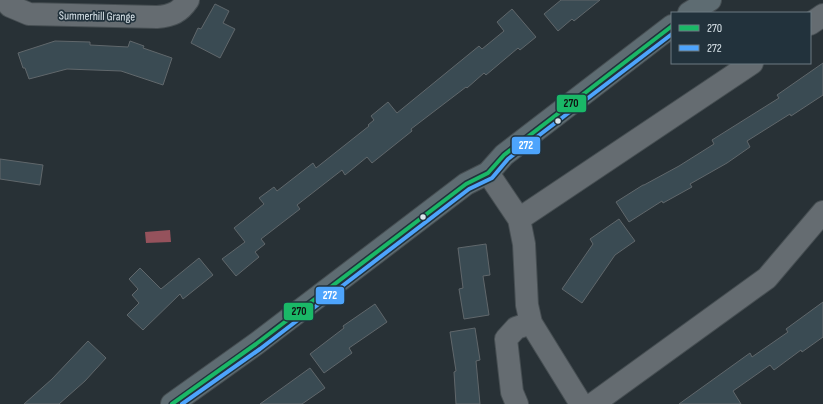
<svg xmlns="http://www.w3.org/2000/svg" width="823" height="404" viewBox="0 0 823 404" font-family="'Sofia Sans Condensed',sans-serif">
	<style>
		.water { fill: #95525c }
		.building { fill: #3a4b53; stroke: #60676b }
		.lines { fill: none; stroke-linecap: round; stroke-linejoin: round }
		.minor-casing { stroke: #464e52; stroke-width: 24 }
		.major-casing { stroke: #464e52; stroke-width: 24 }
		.minor { stroke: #656c71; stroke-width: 22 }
		.major { stroke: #5e6c72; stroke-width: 22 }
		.bus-1-casing { stroke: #22323c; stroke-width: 7 }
		.bus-2-casing { stroke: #22323c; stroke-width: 7 }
		.bus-1 { stroke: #1ab867; stroke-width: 4 }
		.bus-2 { stroke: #4da4fc; stroke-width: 4 }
		.bus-dot { fill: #dce6ec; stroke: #22323c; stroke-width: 1.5 }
		.labels { text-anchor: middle; stroke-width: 3.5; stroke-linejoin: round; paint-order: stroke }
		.street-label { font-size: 12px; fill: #dce6ec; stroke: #22323c }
		.line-badge { stroke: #22323c; stroke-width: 1.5 }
		.badge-label { font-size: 11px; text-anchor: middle; font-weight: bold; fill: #fff }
		.pale-badge-label { font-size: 11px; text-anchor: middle; font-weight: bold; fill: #111 }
	</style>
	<rect width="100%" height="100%" fill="#283136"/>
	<path class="water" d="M170 230 171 242 146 243 145 232Z"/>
	<path class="building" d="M561 0H600L574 21 572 19 558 31 544 14Z
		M215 4 229 11 223 23 235 29 220 58 191 43 198 28 201 29Z
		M512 9 536 37 520 50 518 48 486 75 484 73 467 88 466 87 411 129 412 131 372 163 367 157 345 175 342 170 297 205 300 209 261 239 265 244 255 252 259 257 236 276 222 259 245 242 234 228 264 204 259 198 274 187 277 191 313 163 316 168 369 126 368 125 374 120 371 116 388 102 397 113 479 46 482 49 504 31 497 22Z
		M55 41 90 42V45L128 47 130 41 144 46 143 48 172 58 163 85 121 71 67 69 29 79 25 68H23L18 53Z
		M823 63V95L791 116 790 114 747 141 750 147 727 163 690 184 692 187 663 203 662 201 629 222 616 202 643 185H644L679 166 714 144 712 140 779 98 777 95Z
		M0 159 43 165 40 185 0 179Z
		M619 219 635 241 615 255 582 303 562 289 593 244 590 239Z
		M486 244 490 275 483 276 489 315 464 319 459 289 463 288 458 248Z
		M199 258 213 275 183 299 180 294 143 330 127 315 139 303 132 295 138 289 129 279 140 268 161 289Z
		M823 302V337L802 352 801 350 774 370 770 365 733 391 741 404H679L750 353 752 357 788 332 786 329Z
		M375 304 387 322 349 348 352 353 324 373 310 354 344 328 343 326Z
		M475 328 480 360 476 361 480 404H456L454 372 456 371 450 332Z
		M88 341 106 358 85 381 59 404H24L52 379Z
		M310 368 325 388 302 404H260Z"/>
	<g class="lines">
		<defs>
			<path id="minor" d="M5 0 10 6 29 14 157 17C172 16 180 12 188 0
				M810 24 823 15
				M488 173 519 219 524 244 527 305 531 323 581 404
				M519 219 752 63
				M517 404 512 392 506 339 516 328 531 323
				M593 404 767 278 823 212"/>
			<path id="major" d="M689 13 710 0
				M172 404 256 344 466 184 488 173 504 155 672 26"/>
		</defs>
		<use href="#minor" class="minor-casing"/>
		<use href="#major" class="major-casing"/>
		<use href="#minor" class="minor"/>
		<use href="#major" class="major"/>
		<defs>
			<path id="bus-1" d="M172 404 256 344 466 184 488 173 504 155 672 26"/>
			<path id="bus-2" d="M182 404 260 349 469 189 492 178 508 159 672 34"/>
		</defs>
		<use href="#bus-1" class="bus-1-casing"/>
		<use href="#bus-2" class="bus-2-casing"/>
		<use href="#bus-1" class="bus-1"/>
		<use href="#bus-2" class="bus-2"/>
	</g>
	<g class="bus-dot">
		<circle cx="558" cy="121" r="3.5"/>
		<circle cx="423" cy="217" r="3.5"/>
	</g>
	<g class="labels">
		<g class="street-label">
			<text transform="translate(97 16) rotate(1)" y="4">Summerhill Grange</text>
		</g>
	</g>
	<g class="line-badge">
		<rect x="556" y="94" width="31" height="19" rx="4" fill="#1ab867"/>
		<rect x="511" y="136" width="30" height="19" rx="4" fill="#4da4fc"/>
		<rect x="315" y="286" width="30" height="19" rx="4" fill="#4da4fc"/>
		<rect x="283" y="302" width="31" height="19" rx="4" fill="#1ab867"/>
	</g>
	<g class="badge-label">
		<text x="526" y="149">272</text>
		<text x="330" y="299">272</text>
	</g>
	<g class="pale-badge-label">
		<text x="571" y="107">270</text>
		<text x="299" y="315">270</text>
	</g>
	<rect x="671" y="12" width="140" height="52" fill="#22323c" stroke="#6c7a82"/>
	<rect x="679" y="25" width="20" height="6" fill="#1ab867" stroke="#6c7a82"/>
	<text x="707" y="32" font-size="12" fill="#dce6ec">270</text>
	<rect x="679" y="45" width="20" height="6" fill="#4da4fc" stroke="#6c7a82"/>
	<text x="707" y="52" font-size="12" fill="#dce6ec">272</text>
</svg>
